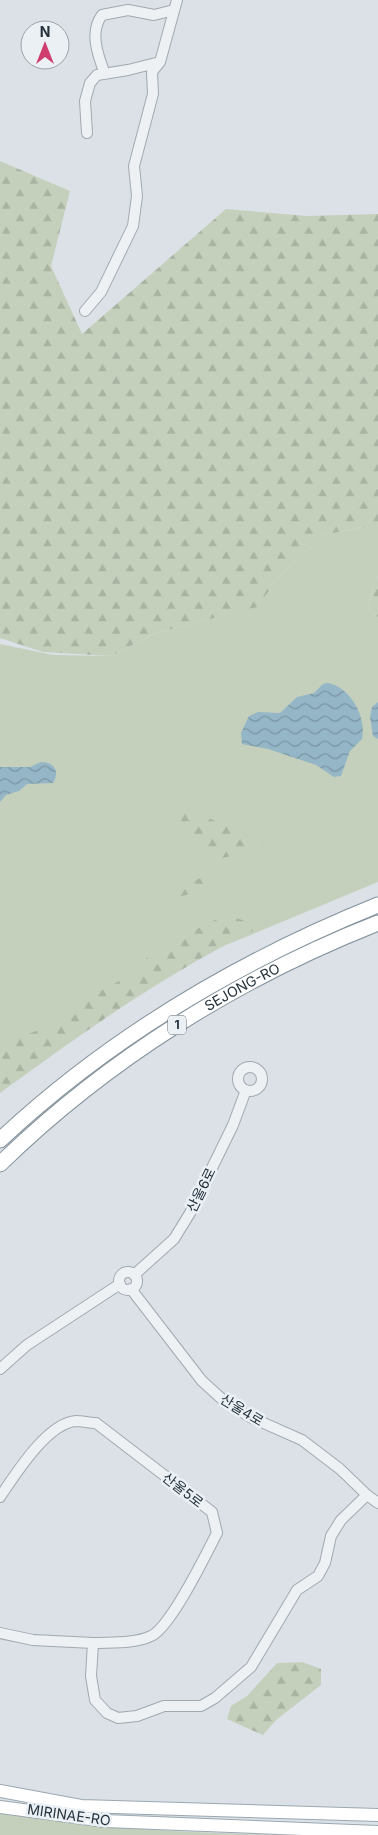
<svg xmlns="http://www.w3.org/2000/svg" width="378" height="1835" viewBox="0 0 378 1835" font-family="Inter,'Noto Sans KR',sans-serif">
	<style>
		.green { fill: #c5d0bc }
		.forest { fill: url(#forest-firs) }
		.water { fill: url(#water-waves) }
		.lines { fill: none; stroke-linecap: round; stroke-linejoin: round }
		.minor-casing { stroke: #a1a9b0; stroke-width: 12 }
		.major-casing { stroke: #9ba8b1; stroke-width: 14 }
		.highway-casing { stroke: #83929c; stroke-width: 17 }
		.minor { stroke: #eef1f4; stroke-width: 10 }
		.major { stroke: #fff; stroke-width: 12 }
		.highway { stroke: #fff; stroke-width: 15 }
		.labels { text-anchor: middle; stroke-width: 5; stroke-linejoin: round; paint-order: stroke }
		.shield { fill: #eaf0f4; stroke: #606b73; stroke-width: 1 }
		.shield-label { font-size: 12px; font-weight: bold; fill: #25323c }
		.street-label { font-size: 14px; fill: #25323c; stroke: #eaf0f4 }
	</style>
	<defs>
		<pattern id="forest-firs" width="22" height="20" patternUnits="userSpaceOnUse" patternTransform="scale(1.25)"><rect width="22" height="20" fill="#c5d0bc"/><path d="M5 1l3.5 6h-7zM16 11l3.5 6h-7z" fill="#a9b3a2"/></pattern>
		<pattern id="water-waves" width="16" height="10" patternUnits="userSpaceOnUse" patternTransform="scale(1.25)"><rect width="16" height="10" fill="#95b6c7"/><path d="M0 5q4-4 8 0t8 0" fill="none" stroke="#7995a3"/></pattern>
	</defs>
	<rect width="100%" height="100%" fill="#dbe1e6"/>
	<path class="green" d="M362 527 378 529V576L367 606 378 617V882L231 943 168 964 0 1070V644L53 655 111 656 156 633 256 607 279 577 324 535Z
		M0 1812C90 1829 182 1832 274 1835H0Z"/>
	<path class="forest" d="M0 161 70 191 51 266 82 334 226 209 307 216 378 214V532L362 527 324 535 279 577 257 607 156 633 111 656 43 652 0 638Z
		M378 576V617L367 606Z
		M187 808 263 843 264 847 260 850C246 851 235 856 222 858L175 821 173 817 179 811Z
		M215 874 222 878V886C204 888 190 895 172 898L168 896C179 887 201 876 215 874Z
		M236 918 248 922 253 931C163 975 81 1034 0 1093V1050L14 1036 28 1034 49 1026 70 1008 128 976 155 950 215 920Z
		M302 1662 321 1669V1685L276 1720 263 1735 227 1719 231 1706 247 1696 277 1663Z"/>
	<path class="water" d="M328 683C350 687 367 717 362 739L350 751 341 776 334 777 316 765 268 749 242 744 241 733 249 716 258 712 280 713 297 697 314 693 323 684Z
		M378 702V739L373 736 370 717 372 707Z
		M41 762C55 762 60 772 53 783L27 784 19 791 6 795 0 802V767H30Z"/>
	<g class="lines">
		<defs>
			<path id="minor" d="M105 74C98 56 89 32 102 15L128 10 154 15 174 10
				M87 133 85 101 90 83 97 75 128 70 160 62 177 0
				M85 311 101 292 133 226 137 196 134 166 153 94 152 72 160 62
				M238 1079a12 12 0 1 1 24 0a12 12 0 1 1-24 0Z
				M119 1281a9 9 0 1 1 18 0a9 9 0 1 1-18 0Z
				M134 1275 174 1239 190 1213 233 1125 246 1090
				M131 1289 202 1381 223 1400 250 1417 302 1440 340 1469 367 1495 378 1503
				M0 1369 27 1345 120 1284
				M0 1497C15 1475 47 1423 76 1421 82 1421 90 1423 96 1423L212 1512 217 1533C206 1554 171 1627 151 1636 134 1644 112 1642 93 1643L91 1676 95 1700 107 1713 118 1718 137 1716 164 1706H201L215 1698 251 1667 297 1590 318 1576 325 1563 331 1536 341 1520 367 1495
				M0 1633 33 1640 93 1643"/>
			<path id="major" d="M0 1791 81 1806 378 1815
				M0 1807 105 1821 378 1832"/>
			<g id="highway">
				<path d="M0 1140C110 1037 239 961 378 905"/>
				<path id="s1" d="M0 1164C108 1059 238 978 378 923"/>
			</g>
		</defs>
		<use href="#minor" class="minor-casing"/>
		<use href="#major" class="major-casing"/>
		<use href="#highway" class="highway-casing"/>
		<use href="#minor" class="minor"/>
		<use href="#major" class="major"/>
		<use href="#highway" class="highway"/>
	</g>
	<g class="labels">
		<rect class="shield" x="168" y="1015.5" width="18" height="19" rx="4"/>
		<g class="shield-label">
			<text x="177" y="1029">1</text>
		</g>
		<g class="street-label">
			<text dy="5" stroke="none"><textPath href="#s1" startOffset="301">SEJONG-RO</textPath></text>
			<text transform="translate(201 1190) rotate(-64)" y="5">산울6로</text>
			<text transform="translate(242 1410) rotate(31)" y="5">산울4로</text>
			<text transform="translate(183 1490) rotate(38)" y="5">산울5로</text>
			<text transform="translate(69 1815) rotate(8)" y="5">MIRINAE-RO</text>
		</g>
	</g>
	<g transform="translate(45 45)"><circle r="24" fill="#eaf0f4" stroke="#9ba4aa"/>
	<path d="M0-4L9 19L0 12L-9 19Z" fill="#ce3d6e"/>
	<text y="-8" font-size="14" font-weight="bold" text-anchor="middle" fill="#25323c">N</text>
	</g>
</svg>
